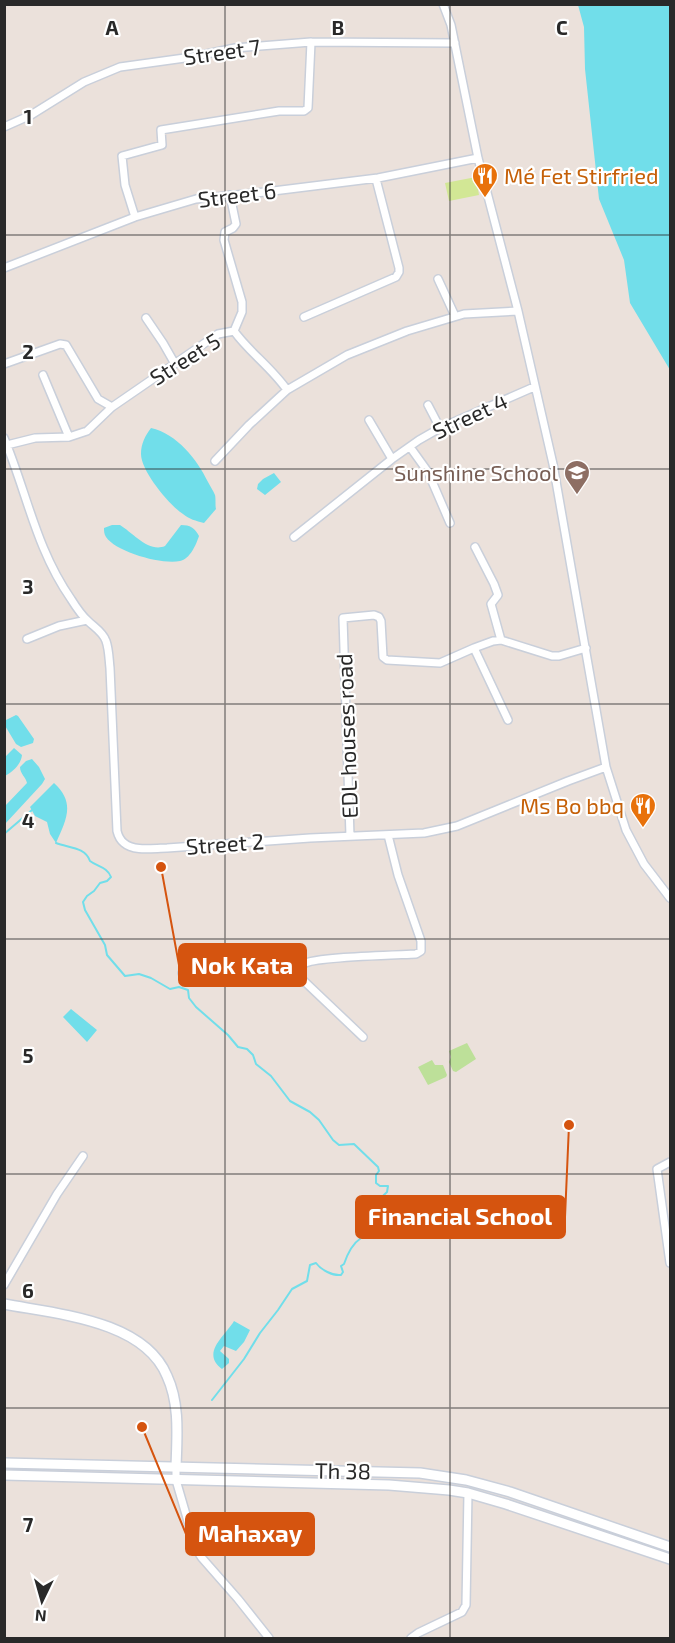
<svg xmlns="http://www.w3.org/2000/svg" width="675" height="1643" viewBox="0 0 675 1643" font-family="'Exo 2',sans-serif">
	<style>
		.green { fill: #bde099 }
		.pitch { fill: #d2e795 }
		.water { fill: #71deea }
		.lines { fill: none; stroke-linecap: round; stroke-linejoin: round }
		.stream { stroke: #71deea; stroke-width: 2 }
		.minor-casing { stroke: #c9cfda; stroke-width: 10 }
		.tertiary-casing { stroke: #c9cfda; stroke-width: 12 }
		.minor { stroke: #fff; stroke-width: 7 }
		.tertiary { stroke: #fff; stroke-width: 9 }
		.grid { fill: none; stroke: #292929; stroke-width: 1.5; stroke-opacity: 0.55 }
		.labels { text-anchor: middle; stroke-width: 4.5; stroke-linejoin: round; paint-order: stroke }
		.street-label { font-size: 22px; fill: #292929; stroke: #fff }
		.food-label { font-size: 22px; fill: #c56008; stroke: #fff; text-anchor: start }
		.education-label { font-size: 22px; fill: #785e54; stroke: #fff; text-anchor: end }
		.grid-label { font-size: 20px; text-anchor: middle; font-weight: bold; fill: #292929; stroke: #fff; stroke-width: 4.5; stroke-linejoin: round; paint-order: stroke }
		.leader { fill: none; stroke: #d5540f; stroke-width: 2 }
		.callout-dot { fill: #d5540f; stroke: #fff; stroke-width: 2 }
		.callout { fill: #d5540f; stroke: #d5540f; stroke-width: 2 }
		.callout-label { font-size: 24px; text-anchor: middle; font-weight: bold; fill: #fff }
	</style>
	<rect width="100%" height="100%" fill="#ebe1db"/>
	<path class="green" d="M467 1043 476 1059 456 1072 453 1071 449 1062 451 1057 449 1051Z
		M432 1060 435 1065H443L447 1075 446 1077 428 1085 418 1067Z"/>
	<path class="pitch" d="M476 177 479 195 449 201 445 183Z"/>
	<path class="water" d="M578 5H670V370L630 303 624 260 599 199 585 69 584 27Z
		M151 428C177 434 197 459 208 482 210 486 213 490 215 495 216 499 215 505 216 509L204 523C196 521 189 519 183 514 169 505 141 471 141 454 141 444 145 436 151 428Z
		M274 473 281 482 265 495 257 489 258 484 263 479Z
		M112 525H120C133 533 149 553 165 546L181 525C190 525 195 528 199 536 196 545 190 559 180 561 162 565 116 552 106 537 104 534 104 531 104 528Z
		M16 715 18 716 34 739 33 743 21 747 16 744 4 724 6 720Z
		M14 748 22 755C21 765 12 772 5 776V757Z
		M32 759 39 767 45 779 42 784 5 824V806L27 783C26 777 20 774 20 767L26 761Z
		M54 783C76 803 66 820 56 843L50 834 47 822 35 816 30 807Z
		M71 1009 97 1030 87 1042 63 1017Z
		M234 1321 250 1330 244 1342 236 1351 224 1346 220 1351 229 1359V1363L222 1369C200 1353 226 1335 234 1321Z"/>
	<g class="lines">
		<path class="stream" d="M4 834 32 810
			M56 843C69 848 85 847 90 861 98 867 107 867 111 877L107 881 100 883 94 891 87 896 83 902 85 910 105 945 107 955 125 976 139 974 151 978 170 989 179 987 188 990 189 998 196 1007 228 1035 238 1047 247 1049 253 1055 256 1064 271 1076 290 1101 310 1112 319 1120 333 1140 339 1145 354 1144 378 1167 379 1171 376 1175V1183L380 1186H388L387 1192C374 1203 365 1223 361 1238 352 1244 347 1255 344 1264L341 1266 343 1272 341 1275C333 1276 321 1270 316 1263L310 1265 307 1281 292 1289 278 1310 260 1333 244 1359 212 1400"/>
		<defs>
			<path id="minor" d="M443 4 451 25 478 158 518 311 553 464 606 767 626 830 644 864 670 898
				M4 127 31 115 84 82 120 67 192 57 235 48 311 42 455 43
				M230 195 236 224 233 228 225 232 224 240 242 302V312L234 331
				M135 217 125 185 122 156 162 145 161 130 279 111H304L308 108 311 42
				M4 268 135 217 196 199 265 192 378 178 478 158
				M438 279 455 316
				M304 317 396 277 399 272V268L376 179
				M146 318 163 343 175 364
				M4 364 60 344 66 345 98 399 112 407
				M43 375 69 437
				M428 405 440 428
				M369 420 392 459
				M4 438C27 493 36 549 71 599 76 607 81 615 88 621 94 627 103 632 106 641 109 649 109 660 110 668L117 831C118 835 120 840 124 843 134 852 154 848 167 848L310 838 424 833 457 826 568 781 606 767
				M7 445 35 438 69 437 87 431 112 407 218 334 234 331C249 352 272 368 287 390L347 355 407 331 464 314 518 311
				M410 447 428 472 450 523
				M215 461 249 425 287 390
				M294 537 392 459 419 440 440 428 534 387
				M475 547 494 584 498 595 491 604 501 640
				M27 639 59 626 87 620
				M474 648 508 720
				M350 836 343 618 374 615 379 617 381 621 383 657 387 660 440 663 474 648 493 641 501 640 552 656H559L586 648
				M182 973 194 966 305 963
				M363 1037 303 980 299 972C301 968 300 966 304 964 313 957 398 955 416 954L421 951V941L398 875 388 835
				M670 1162 657 1169 670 1263
				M4 1285 57 1194 83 1156
				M176 1467V1480L196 1549 202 1558 238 1599 269 1638
				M411 1638 418 1633 462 1612 466 1605 468 1493"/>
			<path id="tertiary" d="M4 1304C56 1314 144 1320 167 1376 180 1404 177 1436 176 1467
				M4 1463 420 1473 466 1480 510 1492 670 1547
				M4 1475 389 1485 449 1490 468 1493 506 1504 670 1559"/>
		</defs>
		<use href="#minor" class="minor-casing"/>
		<use href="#tertiary" class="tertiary-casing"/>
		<use href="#minor" class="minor"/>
		<use href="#tertiary" class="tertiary"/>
	</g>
	<path class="grid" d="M225 4V1638M450 4V1638M4 235H670M4 469H670M4 704H670M4 939H670M4 1174H670M4 1408H670"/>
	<defs>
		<symbol id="restaurant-pin" viewBox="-11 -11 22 30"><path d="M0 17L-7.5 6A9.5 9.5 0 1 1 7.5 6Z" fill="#e8710a" stroke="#fff"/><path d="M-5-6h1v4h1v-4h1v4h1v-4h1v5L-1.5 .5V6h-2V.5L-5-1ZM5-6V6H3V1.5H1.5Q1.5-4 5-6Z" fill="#fff"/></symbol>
		<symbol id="school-pin" viewBox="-11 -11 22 30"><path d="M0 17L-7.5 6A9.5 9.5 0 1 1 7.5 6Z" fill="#8d6e63" stroke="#fff"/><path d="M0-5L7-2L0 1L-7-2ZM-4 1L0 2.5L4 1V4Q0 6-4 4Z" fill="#fff"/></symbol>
	</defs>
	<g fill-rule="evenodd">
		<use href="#restaurant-pin" x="470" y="161" width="30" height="40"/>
		<use href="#school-pin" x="562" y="458" width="30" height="40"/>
		<use href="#restaurant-pin" x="628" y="791" width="30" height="40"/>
	</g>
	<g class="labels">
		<g class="street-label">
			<text transform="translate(222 52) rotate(-8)" y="8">Street 7</text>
			<text transform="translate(237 195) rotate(-7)" y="8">Street 6</text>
			<text transform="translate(185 359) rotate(-32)" y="8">Street 5</text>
			<text transform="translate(470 416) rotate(-25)" y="8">Street 4</text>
			<text transform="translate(347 736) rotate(-92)" y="8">EDL houses road</text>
			<text transform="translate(225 844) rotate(-4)" y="8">Street 2</text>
			<text transform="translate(343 1471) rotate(1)" y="8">Th 38</text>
		</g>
		<g class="food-label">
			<text x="504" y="184">Mé Fet Stirfried</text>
			<text x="624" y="814" text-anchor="end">Ms Bo bbq</text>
		</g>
		<g class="education-label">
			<text x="558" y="481">Sunshine School</text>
		</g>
	</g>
	<g class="grid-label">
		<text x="112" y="35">A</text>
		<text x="338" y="35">B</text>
		<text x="562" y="35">C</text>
		<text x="28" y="124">1</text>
		<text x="28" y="359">2</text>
		<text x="28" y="594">3</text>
		<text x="28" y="828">4</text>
		<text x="28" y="1063">5</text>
		<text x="28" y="1298">6</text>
		<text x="28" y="1532">7</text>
	</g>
	<path class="leader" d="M161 867L179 965M569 1125L565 1217M142 1427L186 1534"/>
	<g class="callout-dot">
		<circle cx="161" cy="867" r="6"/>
		<circle cx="569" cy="1125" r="6"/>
		<circle cx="142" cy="1427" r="6"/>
	</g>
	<g class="callout">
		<rect x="179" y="944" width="127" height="42" rx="6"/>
		<rect x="356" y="1196" width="209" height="42" rx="6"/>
		<rect x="186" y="1513" width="128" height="42" rx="6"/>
	</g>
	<g class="callout-label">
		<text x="242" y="974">Nok Kata</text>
		<text x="460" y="1225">Financial School</text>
		<text x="250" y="1542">Mahaxay</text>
	</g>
	<rect width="675" height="1643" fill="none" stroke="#292929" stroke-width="12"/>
	<g transform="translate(42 1601) rotate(185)" stroke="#ffffff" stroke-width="4.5" paint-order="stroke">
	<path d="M0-4.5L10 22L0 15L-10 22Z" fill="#292929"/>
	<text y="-9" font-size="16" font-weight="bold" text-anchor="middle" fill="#292929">N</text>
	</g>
</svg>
